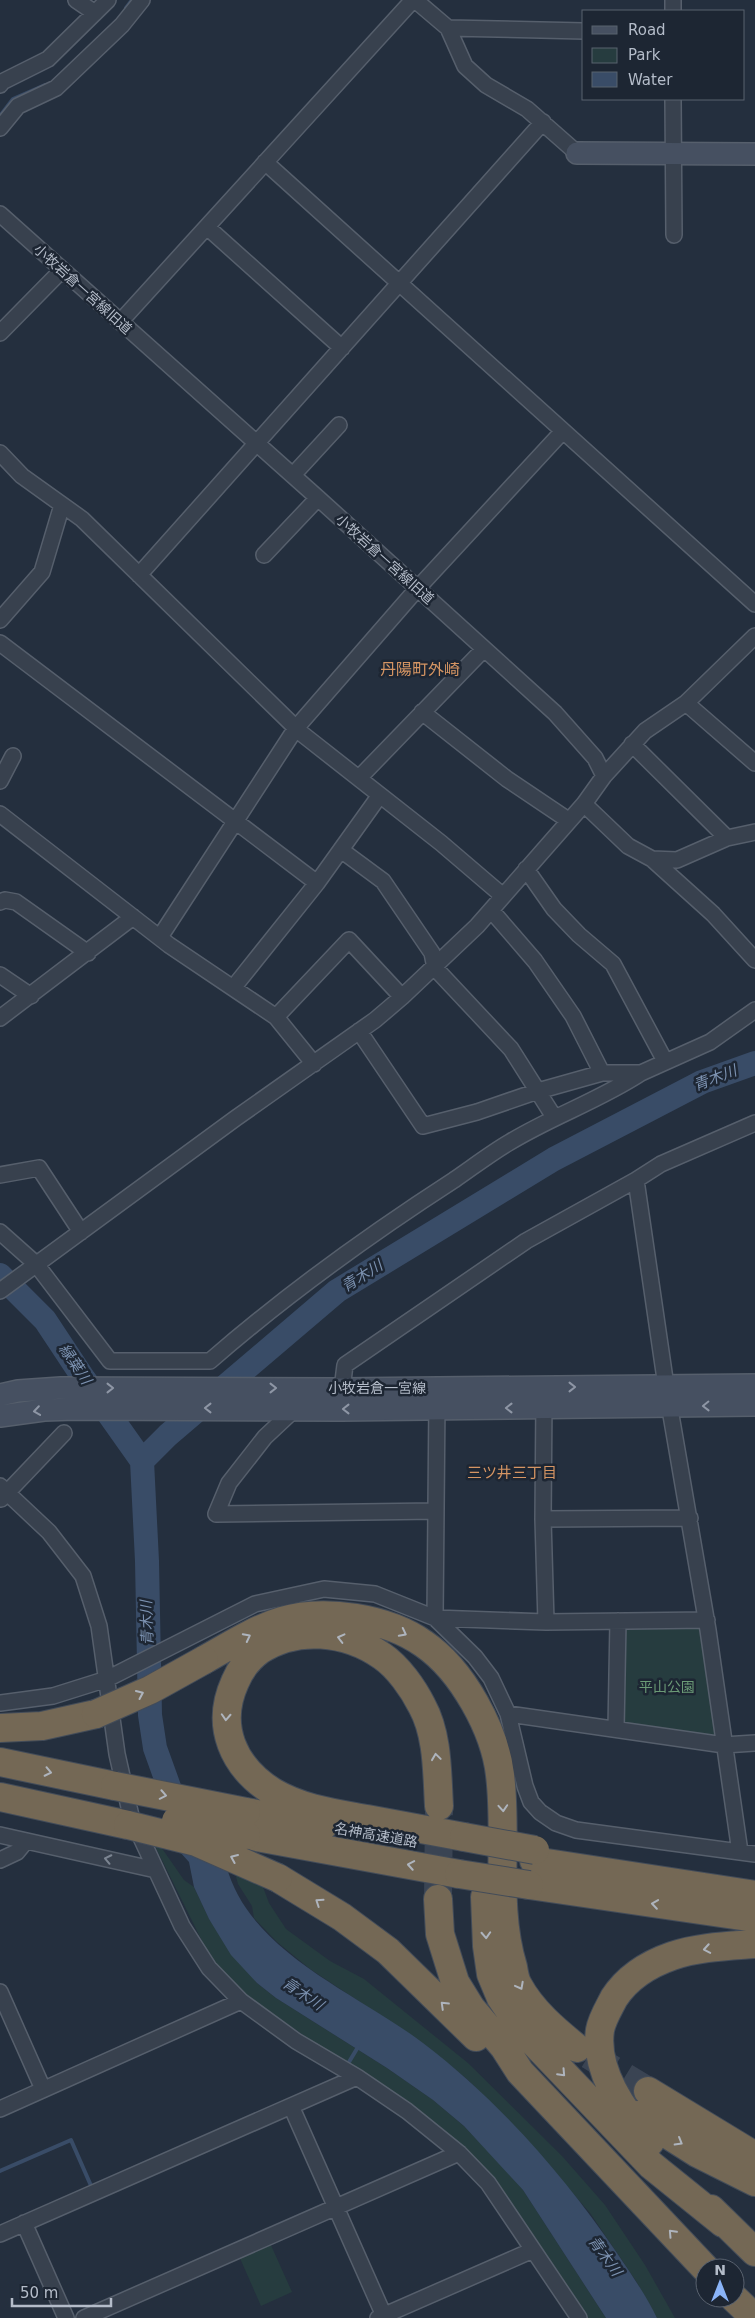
<svg xmlns="http://www.w3.org/2000/svg" width="755" height="2318" viewBox="0 0 755 2318" font-family="'DejaVu Sans','Noto Sans JP',sans-serif">
	<style>
		.green { fill: #263c3f }
		.water { fill: #394c67 }
		.lines { fill: none; stroke-linecap: round; stroke-linejoin: round }
		.stream { stroke: #394c67; stroke-width: 4 }
		.river { stroke: #394c67; stroke-width: 24 }
		.highway-tunnel { stroke: #3a4453; stroke-width: 28; stroke-dasharray: 28 14; stroke-linecap: butt }
		.street-casing { stroke: #565f6c; stroke-width: 18 }
		.secondary-casing { stroke: #565f6c; stroke-width: 24 }
		.highway-casing { stroke: #434c59; stroke-width: 30 }
		.street { stroke: #38414e; stroke-width: 15 }
		.secondary { stroke: #465061; stroke-width: 21 }
		.highway { stroke: #746855; stroke-width: 28 }
		.highway-bridge-casing { stroke: #434c59; stroke-width: 30; stroke-linecap: butt }
		.highway-bridge { stroke: #746855; stroke-width: 28 }
		.oneway { stroke: #8e96a5 }
		.oneway2 { stroke: #aeb4bd }
		.oneway3 { stroke: #7c8592 }
		.labels { text-anchor: middle; stroke-width: 5; stroke-linejoin: round; paint-order: stroke }
		.street-label { font-size: 14px; fill: #b4bcc9; stroke: #1d2633 }
		.park-label { font-size: 14px; fill: #6b9a76; stroke: #1d2633 }
		.water-label { font-size: 15px; font-style: italic; fill: #7c92b1; stroke: #1d2633 }
		.neighbourhood-label { font-size: 15px; fill: #d59563; stroke: #1d2633 }
		.quarter-label { font-size: 16px; fill: #d59563; stroke: #1d2633 }
	</style>
	<rect width="100%" height="100%" fill="#242f3e"/>
	<path class="green" d="M702 1626 715 1736 624 1725 625 1628Z
		M155 1846 161 1847 184 1880 194 1887 209 1919 257 1983 276 1998 387 2068 433 2100 464 2126 501 2165 523 2190 606 2318H586L475 2160 449 2135 407 2104 248 1998 216 1965 204 1945Z
		M235 1873 263 1887 269 1903 286 1929 330 1961 364 1979 468 2063 562 2156 605 2205 645 2265 675 2318H657L636 2281 590 2213 520 2133 468 2080 422 2043 310 1969 277 1942 254 1918 252 1906 238 1884Z
		M270 2243 292 2292 261 2306 239 2256Z"/>
	<path class="water" d="M215 1835C223 1854 228 1877 238 1895 274 1962 364 1998 423 2043 497 2099 565 2176 617 2253 631 2274 646 2295 657 2318H606L523 2190 464 2126 433 2100 387 2068 276 1998 257 1983 231 1955 209 1919 194 1887 189 1862 169 1840Z"/>
	<g class="lines">
		<path class="stream" d="M126 8 132 0
			M0 116 13 99 45 85
			M349 2062 358 2047
			M0 2171 71 2140 92 2188"/>
		<path class="river" d="M0 1275 45 1320 84 1379 142 1461
			M178 1812 155 1748 150 1715 147 1561 142 1461 168 1435 337 1291 554 1159 702 1082 755 1063"/>
		<path class="highway-tunnel" d="M438 1899 439 1808
			M589 2055 648 2091"/>
		<defs>
			<path id="street" d="M76 0 95 13
				M415 0 448 28 465 66 486 85 527 109 577 153
				M673 0V11
				M448 28 584 31
				M0 85 2 82 48 59 108 0
				M673 99 674 235
				M0 128 18 106 56 88 122 25 142 0
				M265 162 755 604
				M0 214 318 498 555 713 595 758 604 776
				M207 227 342 348
				M120 322 413 0
				M0 333 62 270
				M0 453 22 476 82 519 301 733 441 843 503 896
				M293 475 339 425
				M264 555 318 498
				M139 575 543 122
				M0 620 42 572 62 505
				M0 643 317 883
				M686 703 755 763
				M422 712 507 779 568 820
				M632 744 727 838
				M359 778 484 649
				M0 781 13 756
				M584 804 628 846 652 859 677 860 727 838 755 832
				M0 814 169 945 276 1017 314 1064
				M341 850 383 881 432 953 435 968 511 1049 554 1117
				M652 859 713 914 755 960
				M526 869 554 909 579 935 613 964 665 1061
				M0 902 5 900 16 902 88 953
				M491 910 535 961 573 1016 602 1073
				M160 937 296 728 417 589 563 431
				M0 975 31 996
				M233 988 317 883 380 795
				M276 1017 349 940 402 997
				M0 1018 133 917
				M359 1031 423 1126 477 1112 538 1091 602 1073H641L710 1042 755 1010
				M0 1175 39 1168 81 1232
				M0 1232 36 1264 110 1361H210C287 1294 369 1235 454 1180 473 1167 491 1153 510 1142 553 1116 600 1100 641 1073
				M0 1291 236 1118 375 1020 402 997 477 926 584 804 604 776 645 731 686 703 755 636
				M342 1389 345 1365 526 1241 636 1180
				M544 1399 543 1519 546 1622
				M296 1408 265 1437 229 1483 216 1514 435 1511
				M0 1486 49 1532 83 1576 99 1626 117 1754 131 1816 182 1926 209 1968 241 2001 296 2041 357 2077 407 2111 459 2153 488 2183 579 2318
				M1 1499 64 1433
				M543 1519 690 1518
				M435 1618 546 1622 707 1620
				M435 1618 437 1400
				M0 1703 53 1696 107 1679 255 1604 324 1589 375 1594 435 1618 475 1657 491 1678 508 1714 525 1786 531 1802 540 1812 556 1823 576 1830 755 1854
				M508 1714 724 1745 755 1743
				M616 1729 618 1621
				M0 1835 156 1870
				M740 1852 708 1630 666 1386 636 1180 661 1164 755 1123
				M0 1860 17 1852 26 1841
				M0 1992 43 2089
				M291 2106 385 2318
				M0 2109 241 2001
				M24 2223 66 2318
				M0 2234 357 2077
				M84 2318 459 2153
				M378 2318 533 2250"/>
			<path id="secondary" d="M577 153 755 154
				M0 1395 18 1391 61 1388 342 1389 755 1385
				M0 1416 44 1410 75 1409 342 1410 755 1405"/>
			<path id="highway" d="M204 1660C229 1646 255 1629 282 1621 324 1608 388 1618 424 1644 462 1670 495 1730 500 1775 508 1839 494 1905 513 1967 514 1973 515 1980 518 1985 532 2011 555 2030 577 2048
				M0 1728 42 1726 96 1714
				M0 1762 115 1786
				M0 1797 128 1825
				M439 1806C437 1773 438 1735 422 1706 413 1688 398 1667 382 1656 346 1631 297 1626 260 1650 249 1658 240 1670 235 1682 215 1726 233 1767 273 1792 302 1809 334 1813 367 1819 399 1825 432 1831 464 1837
				M246 1812 323 1826
				M246 1835 459 1874
				M534 1861 755 1895
				M278 1878 342 1917 388 1951 476 2037
				M529 1885 755 1918
				M485 1897 487 1946 491 1974 501 1998 524 2032 651 2165 723 2223
				M438 1899 440 1934 455 1982 471 2008 504 2047 520 2072 705 2268
				M648 2091 755 2156
				M637 2115 697 2153 755 2182
				M650 2142C625 2114 594 2071 600 2030 602 2019 609 2008 614 1998 627 1978 649 1964 672 1956 697 1947 728 1946 755 1944
				M711 2209 755 2252
				M734 2298 755 2318"/>
		</defs>
		<use href="#street" class="street-casing"/>
		<use href="#secondary" class="secondary-casing"/>
		<use href="#highway" class="highway-casing"/>
		<use href="#street" class="street"/>
		<use href="#secondary" class="secondary"/>
		<use href="#highway" class="highway"/>
		<defs>
			<path id="highway-bridge" d="M96 1714 150 1690 204 1660
				M115 1786 246 1812
				M176 1821 246 1835
				M128 1825 196 1842 278 1878
				M464 1837 535 1850
				M459 1874 529 1885"/>
		</defs>
		<use href="#highway-bridge" class="highway-bridge-casing"/>
		<use href="#highway-bridge" class="highway-bridge"/>
	</g>
	<defs><path id="oneway-chevron" d="M-2-3.5L2.5 0L-2 3.5" fill="none" stroke-width="1.6" stroke-linecap="round" stroke-linejoin="round" transform="scale(1.25)"/></defs>
	<g class="oneway">
		<use href="#oneway-chevron" transform="translate(572 1387)"/>
		<use href="#oneway-chevron" transform="translate(110 1388)"/>
		<use href="#oneway-chevron" transform="translate(273 1388)"/>
		<use href="#oneway-chevron" transform="translate(706 1406) rotate(179)"/>
		<use href="#oneway-chevron" transform="translate(208 1408) rotate(180)"/>
		<use href="#oneway-chevron" transform="translate(509 1408) rotate(180)"/>
		<use href="#oneway-chevron" transform="translate(346 1409) rotate(180)"/>
		<use href="#oneway-chevron" transform="translate(37 1411) rotate(172)"/>
	</g>
	<g class="oneway2">
		<use href="#oneway-chevron" transform="translate(403 1633) rotate(27)"/>
		<use href="#oneway-chevron" transform="translate(247 1637) rotate(-27)"/>
		<use href="#oneway-chevron" transform="translate(341 1638) rotate(-166)"/>
		<use href="#oneway-chevron" transform="translate(140 1694) rotate(-24)"/>
		<use href="#oneway-chevron" transform="translate(226 1717) rotate(93)"/>
		<use href="#oneway-chevron" transform="translate(436 1757) rotate(-98)"/>
		<use href="#oneway-chevron" transform="translate(48 1772) rotate(12)"/>
		<use href="#oneway-chevron" transform="translate(163 1795) rotate(11)"/>
		<use href="#oneway-chevron" transform="translate(503 1808) rotate(86)"/>
		<use href="#oneway-chevron" transform="translate(234 1858) rotate(-157)"/>
		<use href="#oneway-chevron" transform="translate(411 1865) rotate(-170)"/>
		<use href="#oneway-chevron" transform="translate(319 1902) rotate(-146)"/>
		<use href="#oneway-chevron" transform="translate(655 1904) rotate(-172)"/>
		<use href="#oneway-chevron" transform="translate(486 1935) rotate(87)"/>
		<use href="#oneway-chevron" transform="translate(707 1949) rotate(170)"/>
		<use href="#oneway-chevron" transform="translate(520 1986) rotate(62)"/>
		<use href="#oneway-chevron" transform="translate(444 2005) rotate(-136)"/>
		<use href="#oneway-chevron" transform="translate(562 2073) rotate(47)"/>
		<use href="#oneway-chevron" transform="translate(679 2142) rotate(30)"/>
		<use href="#oneway-chevron" transform="translate(672 2233) rotate(-133)"/>
	</g>
	<use class="oneway3" href="#oneway-chevron" transform="translate(108 1859) rotate(-168)"/>
	<g class="labels">
		<g class="street-label">
			<text transform="translate(83 289) rotate(42)" y="5">小牧岩倉一宮線旧道</text>
			<text transform="translate(385 559) rotate(42)" y="5">小牧岩倉一宮線旧道</text>
			<text x="377" y="1393">小牧岩倉一宮線</text>
			<text transform="translate(376 1835) rotate(10)" y="5">名神高速道路</text>
		</g>
		<g class="park-label">
			<text x="667" y="1692">平山公園</text>
		</g>
		<g class="water-label">
			<text transform="translate(715 1078) rotate(-21)" y="5">青木川</text>
			<text transform="translate(362 1276) rotate(-32)" y="5">青木川</text>
			<text transform="translate(75 1364) rotate(56)" y="5">縁葉川</text>
			<text transform="translate(147 1623) rotate(-92)" y="5">青木川</text>
			<text transform="translate(303 1994) rotate(34)" y="5">青木川</text>
			<text transform="translate(605 2256) rotate(54)" y="5">青木川</text>
		</g>
		<g class="neighbourhood-label">
			<text x="512" y="1478">三ツ井三丁目</text>
		</g>
		<g class="quarter-label">
			<text x="420" y="675">丹陽町外崎</text>
		</g>
	</g>
	<rect x="582" y="10" width="162" height="90" fill="#1d2633" stroke="#59626f"/>
	<rect x="592" y="26" width="25" height="8" fill="#465061" stroke="#59626f"/>
	<text x="628" y="35" font-size="15" fill="#b4bcc9">Road</text>
	<rect x="592" y="48" width="25" height="15" fill="#263c3f" stroke="#59626f"/>
	<text x="628" y="60" font-size="15" fill="#b4bcc9">Park</text>
	<rect x="592" y="72" width="25" height="15" fill="#394c67" stroke="#59626f"/>
	<text x="628" y="85" font-size="15" fill="#b4bcc9">Water</text>
	<g transform="translate(720 2283)"><circle r="24" fill="#1d2633" stroke="#59626f"/>
	<path d="M0-4L9 19L0 12L-9 19Z" fill="#8ab4f8"/>
	<text y="-8" font-size="14" font-weight="bold" text-anchor="middle" fill="#b4bcc9">N</text>
	</g>
	<path d="M12 2298v8h99v-8" fill="none" stroke="#b4bcc9" stroke-width="2.5"/>
	<text x="20" y="2298" font-size="15" fill="#b4bcc9" stroke="#1d2633" stroke-width="4" paint-order="stroke">50 m</text>
</svg>
